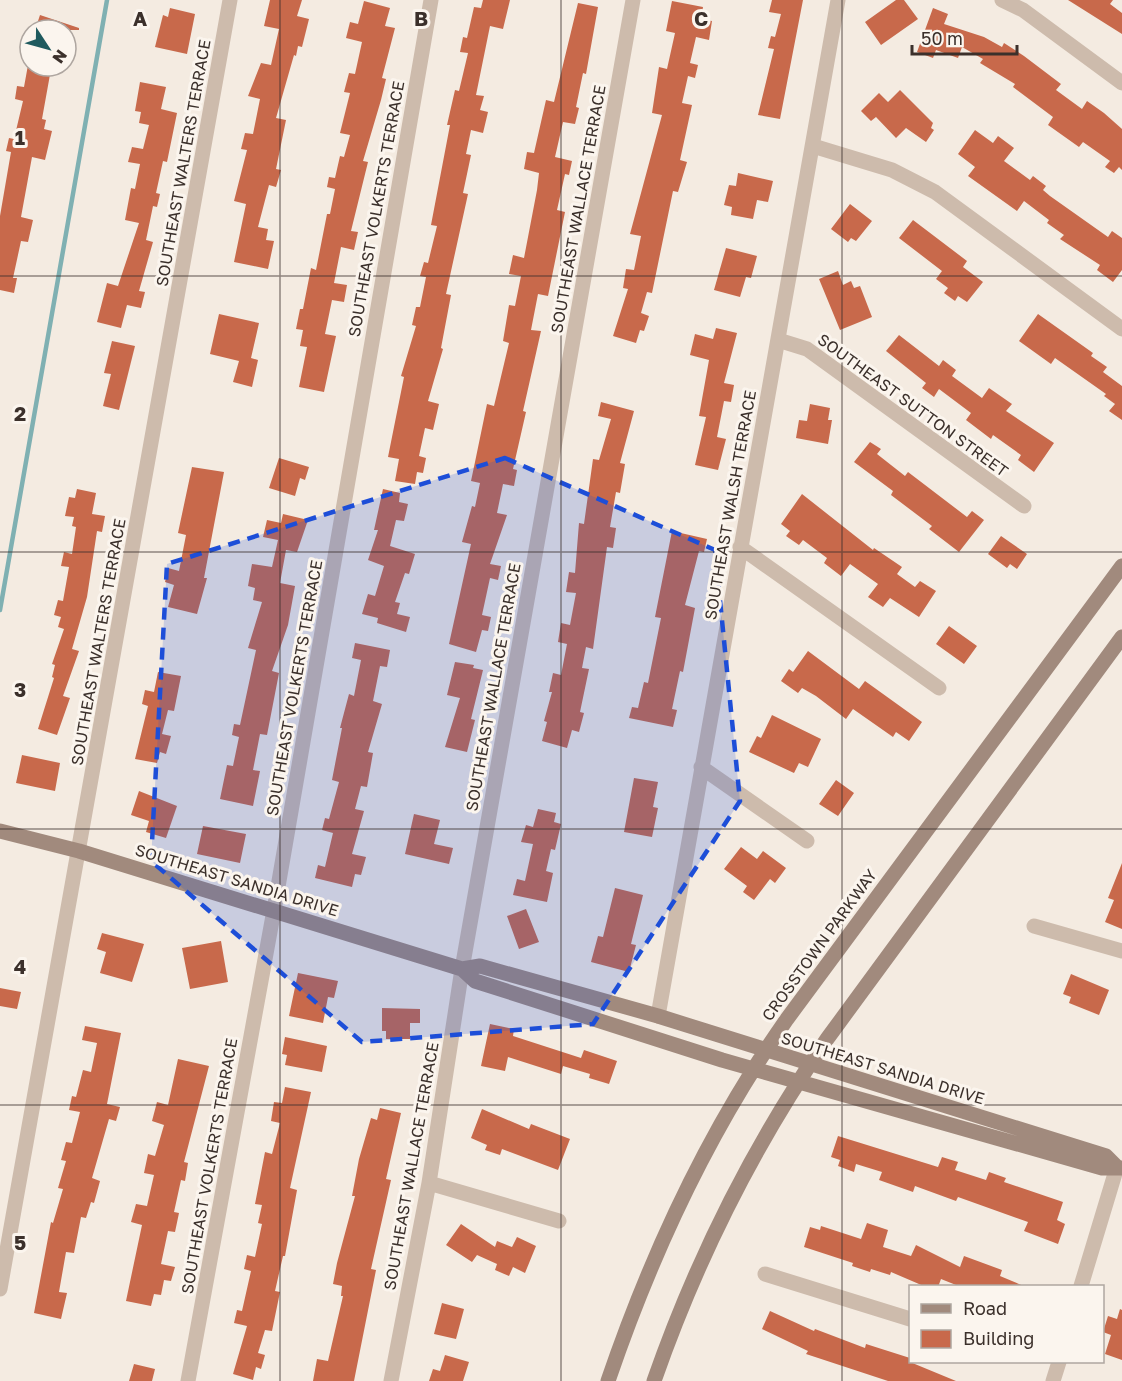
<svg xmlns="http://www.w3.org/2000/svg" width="1122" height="1381" viewBox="0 0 1122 1381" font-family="'Golos Text',sans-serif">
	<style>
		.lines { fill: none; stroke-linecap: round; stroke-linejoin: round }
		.stream { stroke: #7fb0b2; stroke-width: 4.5 }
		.building { fill: #c8694b }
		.street { stroke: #cdbbac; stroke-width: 15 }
		.secondary { stroke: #a18a7d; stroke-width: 15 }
		.marked { fill: #1d4ed8; fill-opacity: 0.2; stroke: #1d4ed8; stroke-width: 4.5; stroke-dasharray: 12 8; stroke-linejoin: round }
		.grid { fill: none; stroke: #3b302b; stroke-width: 1.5; stroke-opacity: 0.55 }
		.labels { text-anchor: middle; stroke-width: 6; stroke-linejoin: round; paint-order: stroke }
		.street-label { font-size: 16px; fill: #3b302b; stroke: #fbf5ee }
		.grid-label { font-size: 20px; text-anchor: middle; font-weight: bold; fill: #3b302b; stroke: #fbf5ee; stroke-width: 6; stroke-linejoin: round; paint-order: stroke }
	</style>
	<rect width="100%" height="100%" fill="#f4ebe1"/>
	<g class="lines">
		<path class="stream" d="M0 610 107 0"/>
	</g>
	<path class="building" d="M270 0H302L297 16 309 19 302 47 298 46 296 56 294 55 276 118 286 120 276 169 281 170 276 187 269 185 258 227 268 229 266 240 274 241 268 269 234 262 246 204 234 201 247 150 241 149 245 133 253 134 260 99 248 96 261 63 271 65 279 29 264 26Z
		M483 0H510L503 29 490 26 476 95 484 96 480 110 488 112 483 133 471 130 466 154 471 155 463 193 468 194 446 294 451 295 441 348 443 349 428 401 439 404 433 430 425 428 419 456 426 458 423 473 417 472 415 484 395 481 399 459 388 457 404 377 401 376 416 326 412 325 416 307H420L426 277 420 276 424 262 428 263 437 226 431 225 450 125H447L455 90 459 91 468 53 460 52 463 37 467 38 474 7 481 8Z
		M772 0H803L780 119 758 115 774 49 768 48 771 36 775 37 781 14 769 12Z
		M896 0H904L918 19 881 45 865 22Z
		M1068 0H1113L1110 4 1122 13V34Z
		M364 1 390 8 385 26 395 28 382 78 386 79 381 100 363 161 368 162 351 231 358 232 354 250 341 247 334 283 347 285 344 302 332 300 325 334 336 336 324 392 299 387 307 347 300 346 303 330 296 329 300 309H303L311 268 316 270 327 214H330L335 189 327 187 329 177 335 178 340 156 344 157 350 135 340 133 350 93 344 92 349 73 355 74 362 42 346 38 350 22 358 24Z
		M672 1 703 7 701 19 712 21 709 40 696 37 690 63 698 65 695 78 688 76 682 103 692 105 680 160 687 162 678 192 673 191 652 293 647 292 641 313 649 316 644 331 640 330 636 343 613 336 628 289 623 288 626 269 634 270 641 236 630 234 662 115 652 113 659 67 667 69 675 33 666 31Z
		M578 3 598 7 586 74 583 73 576 107 579 108 575 124 563 122 555 157 572 161 569 175 565 174 557 210 565 212 548 296 538 294 531 330 541 331 523 411 526 412 513 469 517 470 514 486 503 484 497 513 507 515 490 564 501 566 498 580 490 578 482 615 491 617 488 631 482 630 476 652 449 644 471 544 462 542 472 506 475 507 480 483 471 481 475 462 487 404 494 406 509 343 503 341 509 305 515 306 521 276 509 274 513 255 524 258 537 190 539 173 524 169 527 152 534 153 546 100 554 102Z
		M170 8 195 14 187 54 155 47 163 15 168 17Z
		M933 8 948 14 944 24 984 37 1002 47 1004 43 1024 56 1061 84 1056 90 1082 109 1087 101 1104 113 1122 129V170L1119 167 1114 173 1105 167 1110 161 1083 142 1079 147 1048 125 1053 117 1013 87 1015 84 980 63 983 59 962 47 958 58 936 50 933 58 917 52Z
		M40 15 79 28V30H35Z
		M28 65 51 69 42 119 46 120 44 129 52 131 45 160 32 157 21 217 33 220 28 242 21 241 13 278H17L14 293 0 290V216L11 152 6 151 9 138 14 139 23 101 15 99 17 86 24 87Z
		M140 82 166 87 161 109 177 113 167 162 163 161 156 193 160 194 157 207 153 206 146 240 153 242 139 291 145 292 141 308 127 305 121 328 97 322 107 283 118 286 139 223 125 220 131 188 135 189 140 164 128 162 132 147 143 149 149 125 139 123 141 112 135 111Z
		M900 90 933 123 931 128 934 130 926 142 906 128 896 138 876 117 871 121 861 111 879 93 888 102Z
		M975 130 993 143 998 136 1014 148 1004 161 1030 180 1033 176 1046 186 1043 190 1050 196 1108 237 1112 231 1122 238V270L1113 282 1097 270 1100 265 1060 239 1064 235 1047 223 1049 220 1024 201 1017 211 968 176 975 167 958 154Z
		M738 173 773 181 768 202 757 200 753 219 731 215 732 207 724 205 729 185 736 186Z
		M850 204 872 221 856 241 851 238 848 242 831 229Z
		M913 220 967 261 963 267 983 282 967 302 958 296 955 301 944 293 948 288 936 279 942 271 899 238Z
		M726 248 757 256 751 278 746 277 740 297 714 290Z
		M838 271 843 285 851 281 854 288 860 286 872 317 840 330 819 279Z
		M219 314 259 323 251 358 258 360 252 387 233 382 239 361 210 354Z
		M1038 314 1093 353 1091 356 1107 367 1103 372 1122 386V420L1109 411 1115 404 1104 396 1106 394 1055 358 1051 364 1019 341Z
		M716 328 737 333 724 383 734 385 731 402 724 401 717 437 726 439 718 470 695 465 706 417 699 416 709 360 690 355 695 334 713 339Z
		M899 335 939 366 943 360 956 370 952 376 982 398 989 388 1012 404 1006 411 1054 443 1034 472 1018 460 1021 455 993 435 991 439 966 420 971 413 939 389 934 397 922 388 926 383 886 351Z
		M112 341 135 346 119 410 103 406 111 374 104 373Z
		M601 402 634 411 620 463 625 464 620 493 616 492 610 527 616 528 613 548 607 547 593 649 586 647 582 668 589 669 580 712 584 713 579 732 572 730 567 748 542 741 547 722 544 721 552 692H549L553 673 561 675 567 644 558 642 561 623 570 625 576 593 566 592 569 572 575 573 579 523 584 524 593 459 599 460 611 419 598 416Z
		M810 404 830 408 828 420H832L828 444 796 438 799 420 807 421Z
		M870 442 881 449 877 454 905 476 908 472 967 517 972 511 984 520 959 552 929 529 932 526 891 495 893 491 854 462Z
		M279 458 309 467 305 480 300 478 295 496 269 488Z
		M192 467 224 472 204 578H207L197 614 168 607 174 585 165 582 168 568 179 571 186 535 178 533Z
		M77 489 96 493 92 514 105 516 102 532 97 531 87 597 72 649 79 651 63 696 70 698 57 735 38 729 54 678 52 677 55 665 52 664 64 629 58 627 61 617 54 615 58 600 63 601 69 567 61 566 64 552 72 554 76 527 72 526 74 517 65 516 69 497 75 498Z
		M383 489 400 493 399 502 408 504 404 521 396 520 390 546 415 554 409 574 405 573 395 602 400 603 397 614 410 617 406 632 377 623 378 618 362 614 368 594 375 596 384 566 368 560 378 530H374Z
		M802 494 873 550 874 548 902 567 897 574 915 587 920 581 936 591 919 617 890 598 883 607 868 597 878 584 850 564 841 576 824 563 827 558 803 540 799 545 786 536 790 531 781 524Z
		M283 514 308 520 297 552 286 550 280 583 295 586 288 625 272 671 279 673 267 735 260 734 253 770 260 771 253 806 220 799 227 765 233 766 239 737 232 735 234 724 240 725 256 650 248 648 262 602 253 600 255 588 248 586 252 564 272 567 278 540 263 537 267 520 281 523Z
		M672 531 707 539 704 552 699 551 685 605 695 608 683 672 680 671 672 709 677 710 673 727 629 718 632 707 638 708 644 682 648 683 661 618 655 617Z
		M1001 536 1027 554 1017 569 1010 564 1007 568 988 554Z
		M949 626 977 646 964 664 936 644Z
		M355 643 390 650 387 667 380 666 373 701 382 704 368 752 373 753 367 787 361 786 355 809 364 811 352 854 366 857 361 875 355 874 352 887 315 878 318 865 325 867 333 833 322 830 325 818 329 819 339 782 332 780 342 728H340L349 694 354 696 361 660 352 658Z
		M808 651 859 689 865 681 922 722 909 741 896 732 893 737 853 709 846 719 816 696 802 688 798 693 781 681 789 669 793 672Z
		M455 662 474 665 473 668 483 670 471 719 475 720 467 752 445 747 460 698 447 695Z
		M158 672 181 676 174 711 168 710 162 734 171 736 166 754 160 752 157 763 135 759 148 706 142 704 145 690 154 692Z
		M772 715 821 739 808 767 799 763 794 773 749 752 757 736 761 738Z
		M22 755 60 763 55 791 16 783Z
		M634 778 658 782 653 807 658 808 652 837 624 832Z
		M836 780 854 793 838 816 819 804Z
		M139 791 177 806 166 838 146 832 149 821 131 815Z
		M538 809 556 813 554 822 561 824 555 850 551 849 546 871 553 873 547 902 513 895 517 879 525 881 533 844 521 842 526 825 533 827Z
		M414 814 440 820 434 844 453 848 449 864 405 854Z
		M203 826 246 834 240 863 197 854Z
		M741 847 757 859 763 851 786 868 775 883 770 879 754 900 743 892 747 886 724 869Z
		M1122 863V929L1105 922 1114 900 1108 898Z
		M615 888 643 895 631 944 636 945 629 972 591 962 598 936 603 937Z
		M526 909 539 942 519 949 507 916Z
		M102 933 144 944 132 982 100 973 106 952 97 949Z
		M221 941 228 982 190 989 182 948Z
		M298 973 338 981 334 998 328 997 323 1023 289 1016Z
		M1071 974 1109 990 1099 1015 1069 1003 1071 997 1063 994Z
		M0 988 21 992 17 1009 0 1006Z
		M382 1008 420 1009V1023H410V1039H386V1031H382Z
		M490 1024 514 1029 513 1036 581 1058 584 1050 617 1061 609 1084 589 1078 590 1074 563 1066 561 1074 508 1057 505 1071 481 1066Z
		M85 1026 121 1033 107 1104 120 1107 116 1121 109 1119 92 1178 100 1181 94 1203 91 1202 86 1218 81 1217 74 1253 66 1252 59 1292 67 1293 61 1319 34 1313 51 1222 53 1223 63 1189 58 1188 66 1161 61 1160 66 1142 72 1143 80 1112 69 1110 72 1096 76 1097 83 1070 91 1072 97 1043 82 1040Z
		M285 1037 327 1046 322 1072 285 1065 287 1055 282 1054Z
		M178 1059 209 1066 184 1162 188 1163 185 1181 181 1180 174 1212 179 1213 175 1232 168 1231 161 1264 175 1267 171 1281 164 1280 161 1295 154 1294 151 1306 126 1301 142 1225 131 1222 136 1204 147 1206 154 1175 144 1173 148 1154 155 1156 164 1125 152 1121 157 1102 168 1105Z
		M285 1087 311 1092 290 1188 297 1190 285 1256H283L275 1291 280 1292 272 1331 265 1330 258 1353 265 1355 261 1369 256 1367 253 1380 233 1374 247 1326 234 1323 237 1310 242 1311 251 1271 244 1269 247 1255 255 1257 262 1224 258 1223 262 1205 255 1204 265 1152 272 1154 280 1123 271 1121 274 1102 282 1103Z
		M380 1108 401 1113 386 1179 391 1180 371 1269 376 1270 354 1381H313L317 1359 328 1361 343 1296H341L342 1286 333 1284 337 1263 355 1196H352L359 1159 371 1118 377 1120Z
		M482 1109 529 1129 531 1124 570 1139 558 1170 502 1149 500 1155 485 1150 487 1145 471 1138Z
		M838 1136 938 1167 942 1157 958 1162 955 1170 986 1180 989 1172 1006 1178 1004 1182 1063 1202 1057 1220 1065 1224 1058 1244 1024 1231 1028 1222 958 1197 956 1201 915 1186 913 1192 879 1180 882 1172 856 1164 854 1172 838 1166 840 1160 831 1157Z
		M867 1223 888 1230 883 1247 911 1256 916 1245 960 1267 964 1256 1002 1270 1000 1276 1026 1287H961L941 1279 938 1287H926L891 1272 890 1275 871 1269 870 1272 852 1266 853 1263 804 1247 810 1227 820 1230 821 1226 861 1239Z
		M461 1224 495 1247 497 1241 512 1247 517 1237 536 1246 525 1273 513 1267 509 1276 495 1270 497 1264 477 1255 472 1262 446 1245Z
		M442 1303 464 1309 456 1339 434 1334Z
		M1120 1309 1122 1310V1360L1105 1354 1111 1335 1103 1332 1108 1316 1117 1319Z
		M770 1311 814 1331 815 1329 865 1348 866 1344 910 1358V1362L956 1381H888L806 1354 808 1351 762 1329Z
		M445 1355 469 1362 463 1381H429L433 1369 440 1371Z
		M134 1364 155 1369 152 1381H129Z"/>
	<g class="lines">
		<path class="street" d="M1002 0 1023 10 1122 83
			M813 146 892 170 935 192 1122 329
			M778 340 807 349 1024 506
			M740 547 939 688
			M701 767 807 841
			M1034 926 1122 951
			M658 1016 838 0
			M429 1183 559 1221
			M765 1274 910 1319
			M1081 1286 1117 1167
			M0 1289 230 0
			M188 1381 274 910 431 0
			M391 1381 429 1183 462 969 633 0
			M1053 1381 1059 1362"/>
		<path class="secondary" d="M0 831 79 851 462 969 475 981 722 1060 1102 1168H1122
			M462 969 480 966 658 1016 1106 1156 1117 1167
			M608 1381C652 1252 709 1130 787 1019L1122 566
			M654 1381C697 1258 753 1146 827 1039L1122 637"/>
	</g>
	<path class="marked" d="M505 458 715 550 740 801 593 1024 362 1042 151 861 167 564Z"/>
	<path class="grid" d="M280 0V1381M561 0V1381M842 0V1381M0 276H1122M0 552H1122M0 829H1122M0 1105H1122"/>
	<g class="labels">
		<g class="street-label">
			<text transform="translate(183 163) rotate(-80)" y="6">SOUTHEAST WALTERS TERRACE</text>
			<text transform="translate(376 209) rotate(-80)" y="6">SOUTHEAST VOLKERTS TERRACE</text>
			<text transform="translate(578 209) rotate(-80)" y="6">SOUTHEAST WALLACE TERRACE</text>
			<text transform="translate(913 405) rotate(36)" y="6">SOUTHEAST SUTTON STREET</text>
			<text transform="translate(730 505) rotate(-80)" y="6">SOUTHEAST WALSH TERRACE</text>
			<text transform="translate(98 642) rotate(-80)" y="6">SOUTHEAST WALTERS TERRACE</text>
			<text transform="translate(493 687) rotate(-80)" y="6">SOUTHEAST WALLACE TERRACE</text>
			<text transform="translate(294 688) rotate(-80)" y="6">SOUTHEAST VOLKERTS TERRACE</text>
			<text transform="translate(237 880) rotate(17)" y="6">SOUTHEAST SANDIA DRIVE</text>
			<text transform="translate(819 945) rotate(-54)" y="6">CROSSTOWN PARKWAY</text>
			<text transform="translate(883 1068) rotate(17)" y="6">SOUTHEAST SANDIA DRIVE</text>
			<text transform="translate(209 1166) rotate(-80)" y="6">SOUTHEAST VOLKERTS TERRACE</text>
			<text transform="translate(411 1166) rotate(-80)" y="6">SOUTHEAST WALLACE TERRACE</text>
		</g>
	</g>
	<g class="grid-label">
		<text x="140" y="26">A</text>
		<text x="421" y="26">B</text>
		<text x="701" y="26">C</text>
		<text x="20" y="145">1</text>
		<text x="20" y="421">2</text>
		<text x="20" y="697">3</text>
		<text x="20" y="974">4</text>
		<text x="20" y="1250">5</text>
	</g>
	<rect x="909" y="1285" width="195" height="78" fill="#fbf5ee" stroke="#aea6a0" stroke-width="1.5"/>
	<rect x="921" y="1304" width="30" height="9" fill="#a18a7d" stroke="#aea6a0" stroke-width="1.5"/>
	<text x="963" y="1315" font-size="18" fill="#3b302b">Road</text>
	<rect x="921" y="1330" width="30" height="18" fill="#c8694b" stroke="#aea6a0" stroke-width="1.5"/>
	<text x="963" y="1345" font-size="18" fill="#3b302b">Building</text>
	<g transform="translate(48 48) rotate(126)"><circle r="28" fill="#fbf5ee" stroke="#aea6a0" stroke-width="1.5"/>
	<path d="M0-4.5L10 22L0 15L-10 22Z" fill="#1f5a5e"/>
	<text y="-9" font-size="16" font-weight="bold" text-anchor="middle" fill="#3b302b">N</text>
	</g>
	<path d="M912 45v9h105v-9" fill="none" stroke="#3b302b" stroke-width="3"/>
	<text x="921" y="45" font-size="18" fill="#3b302b" stroke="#fbf5ee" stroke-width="4.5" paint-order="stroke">50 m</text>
</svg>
